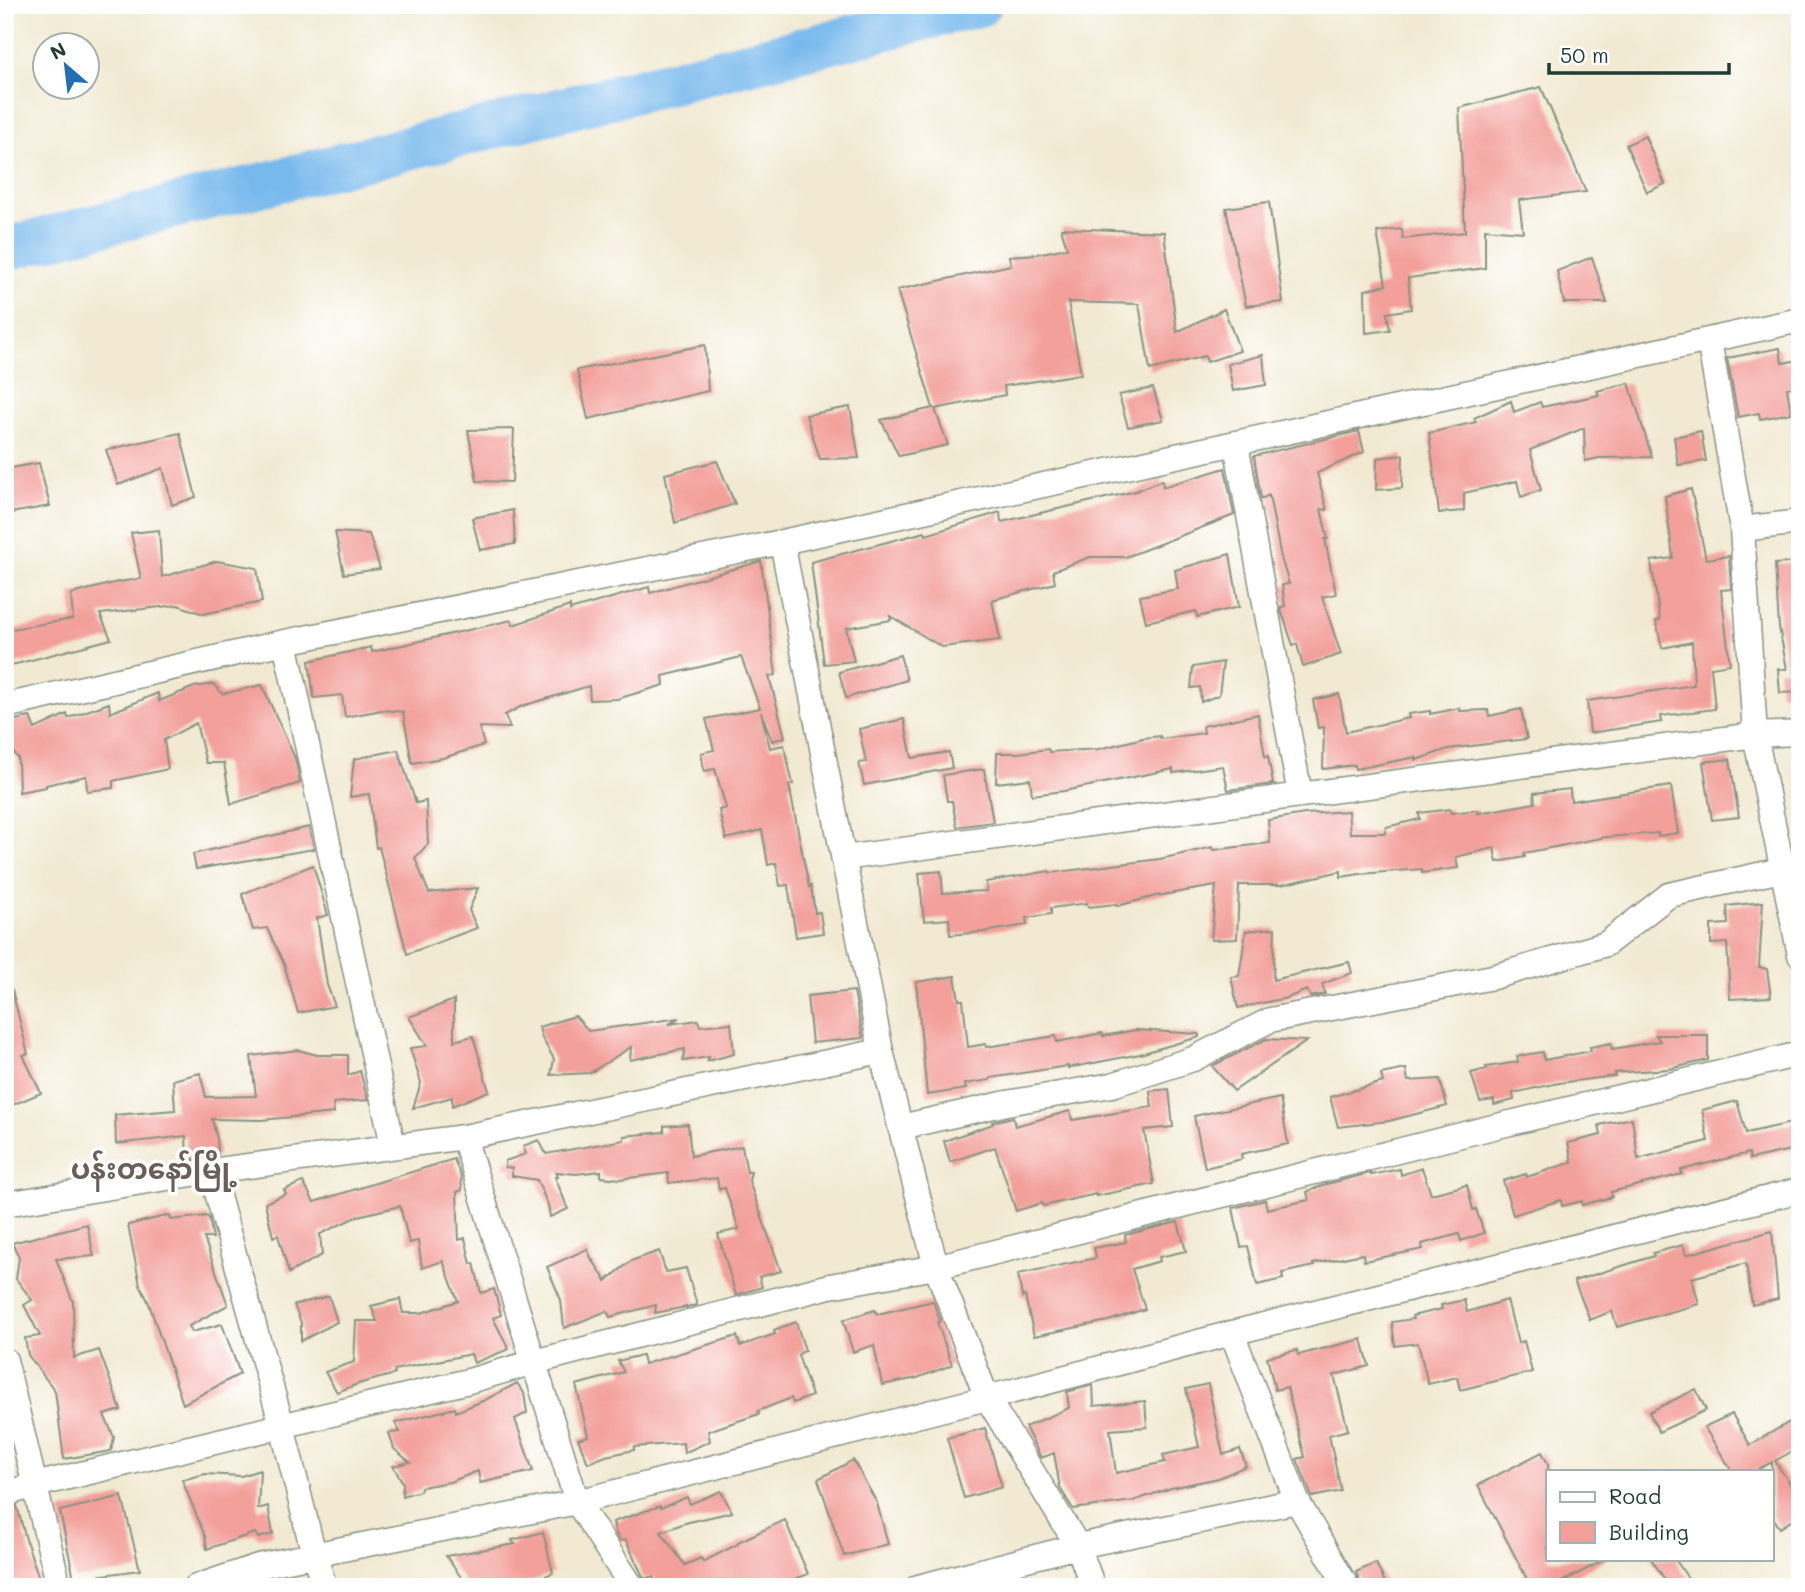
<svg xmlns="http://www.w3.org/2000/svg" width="1805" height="1592" viewBox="0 0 1805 1592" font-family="Mali,'Noto Sans Myanmar',sans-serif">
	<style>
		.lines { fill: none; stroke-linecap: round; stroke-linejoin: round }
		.river { stroke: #78b9ed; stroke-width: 44 }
		.building { fill: #f39f9a }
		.street-casing { stroke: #889382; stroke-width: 27 }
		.street { stroke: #fff; stroke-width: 24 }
		.labels { text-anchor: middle; stroke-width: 7; stroke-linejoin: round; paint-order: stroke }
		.district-label { font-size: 28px; font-weight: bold; fill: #695f58; stroke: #fff }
	</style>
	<rect width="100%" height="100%" fill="#fff"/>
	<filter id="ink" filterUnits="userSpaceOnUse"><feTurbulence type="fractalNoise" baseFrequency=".0143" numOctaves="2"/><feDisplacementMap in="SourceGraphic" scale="14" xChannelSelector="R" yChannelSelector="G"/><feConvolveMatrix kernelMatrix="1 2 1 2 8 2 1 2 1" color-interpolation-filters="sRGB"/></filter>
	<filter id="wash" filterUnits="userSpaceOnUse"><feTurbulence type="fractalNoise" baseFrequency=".00686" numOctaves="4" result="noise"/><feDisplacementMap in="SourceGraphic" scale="28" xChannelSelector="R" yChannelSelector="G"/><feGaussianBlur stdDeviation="1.57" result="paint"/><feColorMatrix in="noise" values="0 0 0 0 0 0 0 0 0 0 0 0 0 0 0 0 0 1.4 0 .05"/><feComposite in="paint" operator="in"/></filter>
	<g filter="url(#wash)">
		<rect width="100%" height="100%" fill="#f1e9d1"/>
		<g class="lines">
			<path class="river" d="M5 249 979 5"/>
		</g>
		<g id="blocks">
			<path class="building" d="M1541 87 1586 192 1519 200 1523 232 1485 229V268L1408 278 1411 309 1387 313 1390 330 1366 333 1365 290 1386 285 1377 232 1402 229 1403 239 1465 232 1459 108Z
				M1645 136 1665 184 1647 192 1626 145Z
				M1269 202 1283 302 1246 306 1226 208Z
				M1061 228 1164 232 1177 332 1224 309 1240 351 1207 362 1205 356 1150 370 1139 304 1068 302 1081 374 1004 386 1005 395 935 409 948 445 899 456 881 420 933 408 897 290 1011 265 1009 256 1037 254 1067 248Z
				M1592 257 1607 303H1564L1557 271Z
				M705 345 708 391 588 419 577 370Z
				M1780 348 1782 363 1800 360V386L1787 388 1791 413 1760 419 1759 413 1738 417 1727 358Z
				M1263 355 1266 385 1233 391 1228 364Z
				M1629 383 1652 457 1599 458 1585 461 1584 428 1530 450 1541 490 1521 497 1517 481 1464 493V511L1439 513 1429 433 1476 422 1474 418 1511 401 1514 412 1540 402 1542 407 1599 395 1597 391Z
				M1153 388 1163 420 1128 427 1119 395Z
				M850 407 859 458 820 459 806 415Z
				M514 429 512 482 477 481 468 430Z
				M1359 431 1364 452 1317 473 1327 510 1321 509 1328 539H1325L1336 594 1322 597 1341 654 1303 667 1297 644 1293 645 1281 610V607L1285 606 1282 585 1289 584 1281 558 1269 495 1261 499 1254 456Z
				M1701 431 1706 461 1678 465 1674 437Z
				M180 433 196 497 172 505 163 468 118 485 106 450Z
				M1403 455 1402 488 1376 490 1377 458Z
				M717 461 735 504 675 523 665 474Z
				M39 463 50 506 5 514V469Z
				M1225 468 1234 515 1126 557H1090L1053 571 1055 583 992 600 1000 640 942 647 890 616 891 620 846 628 854 661 824 664 811 562 925 532 926 535 1000 512 1001 522 1136 491 1162 480 1163 487Z
				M1691 489 1706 559 1729 556 1731 589 1721 590 1730 664 1711 667 1715 709 1661 716 1662 722 1590 733 1587 701 1694 685 1692 642 1662 648 1656 621 1660 620 1651 561 1673 558 1665 496Z
				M513 510 515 544 480 550 472 518Z
				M159 530 162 577 217 561 257 568 262 602 203 614 178 605 100 614 111 639 5 667V630L73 619 71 594 118 582 141 579 131 533Z
				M335 532 369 534 380 569 344 574Z
				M1230 554 1239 607 1197 617 1196 611 1146 622 1140 596 1178 589 1175 570Z
				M761 561 776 675 769 676 785 737 772 741 761 712 770 748 784 745 793 784 789 785 809 887 811 886 815 913 820 912 823 933 796 937 788 885 780 886 776 863 768 865 762 830 726 839 719 810 726 808 715 769 704 771 701 753 714 750 706 719 760 708 741 657 663 676 664 685 617 699 590 700 589 686 522 706 505 715 510 728 479 727 484 745 443 758 412 763 403 712 382 710 345 717 342 695 314 698 309 661 371 647 372 652 512 620 513 625 570 606V610L649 587 650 593Z
				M1800 562V692L1780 693 1778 669H1787L1779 627 1775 564Z
				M900 655 907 680 846 698 839 672Z
				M1223 662 1219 695 1201 702 1200 687 1191 688 1193 667Z
				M214 684 222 694 262 685 295 758 300 783 231 804 224 763H206L196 723 164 740 168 769 113 781V788L87 791 86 776 46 785V787L19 792 18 758 5 744V722L30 717 35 729 67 714 68 718 109 703 110 713 158 693 159 701 194 687Z
				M1339 694 1346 732 1409 718 1408 714 1430 711V714L1460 708V711L1488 710 1489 716 1521 709 1527 739 1448 749 1416 760V757L1355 769V765L1323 769 1324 727 1318 728 1313 700Z
				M1258 714 1265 757 1268 756 1273 784 1228 790 1223 766 1173 773V769L1064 791 1032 795 1030 779 996 783 997 753H1018L1048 749 1049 752 1099 749 1143 738 1160 736 1161 739 1204 733 1203 726Z
				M904 719 912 758 949 752 952 768 864 785 859 763 866 762 859 729Z
				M398 750 416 803 426 801 428 844 415 858 429 893 478 888 469 910 477 928 407 954 379 847 376 848 369 794 350 797 354 759Z
				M1730 759 1739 817 1712 820 1703 762Z
				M984 769 993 822 957 827 952 801H947L943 775Z
				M1671 786 1678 833 1658 836V833L1606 837 1524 853 1525 857 1497 862 1494 848 1456 857 1458 868 1422 873V869L1360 874 1341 877V871L1281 885H1239L1237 939 1211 940 1216 886 1156 896 1117 906 1116 904 1088 907 1087 903 1051 908V914L1026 918 1027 925 983 932 950 935 949 919 924 921 919 873 941 871 943 893 987 891 986 882 1049 871 1050 873 1160 859 1213 847V850L1270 843 1268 820 1305 814 1348 811 1350 833H1385L1386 827 1420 819 1419 813 1450 809 1451 813 1478 810V813L1535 803 1534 793 1570 789 1571 801Z
				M309 827 314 849 196 869 193 854Z
				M313 865 328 915 317 918 327 985 335 1006 298 1013 284 964 267 928 253 930 242 894Z
				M1763 902 1759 967 1767 969 1771 997 1730 999 1727 943 1711 944V925L1728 924 1727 906Z
				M1275 928 1273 980 1349 962 1352 973 1322 984 1325 994 1311 997 1307 990 1287 998 1238 1008 1231 977 1239 976 1246 931Z
				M955 976 959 1000H963L968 1047 986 1044V1047L1056 1036 1057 1042 1102 1033 1103 1036 1136 1030 1199 1034V1037L1140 1054 1068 1068V1066L990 1078V1080L965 1084 966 1089 927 1095 916 982Z
				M12 990 28 1054 23 1055 41 1093 5 1108V991Z
				M854 991 863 1038 812 1043 807 996Z
				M454 1000V1041L473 1036 489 1091 452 1106V1097L413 1108 421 1083 410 1048 427 1046 409 1017Z
				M575 1016 589 1031 679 1018 669 1024 698 1020 700 1026 731 1023 734 1054 708 1061 709 1057 683 1061 685 1049 630 1060 631 1047 590 1073 551 1075 554 1059 542 1038 539 1027Z
				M1656 1035H1708V1060L1669 1069 1614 1073 1615 1076 1559 1083 1513 1093 1514 1100 1494 1105V1100L1480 1102 1471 1073 1487 1069 1486 1067 1518 1062 1517 1056 1543 1052 1544 1060 1591 1051 1590 1047 1611 1043 1612 1049 1660 1041Z
				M1266 1039 1307 1041 1234 1091 1212 1066Z
				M298 1050 317 1055H348V1075L360 1071 368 1100 333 1103 334 1113 261 1120 212 1119 217 1139 218 1155 187 1160 186 1136 116 1144 115 1115 175 1110 173 1080 200 1073 206 1097 256 1096 251 1056Z
				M1406 1069 1408 1081 1440 1079 1447 1106 1389 1121 1338 1127 1330 1097 1383 1082 1381 1074Z
				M1169 1089 1173 1127 1144 1130 1154 1184 1096 1196V1194L1043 1206 1042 1203 1016 1211 995 1147 950 1162 944 1141 993 1124 992 1122 1013 1117 1015 1126 1070 1111 1072 1120 1152 1107 1150 1091Z
				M1280 1098 1288 1144 1241 1154 1242 1159 1205 1168 1194 1116Z
				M1737 1101 1746 1133 1800 1121V1148L1750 1159 1749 1153 1681 1170 1682 1174 1611 1192 1612 1197 1582 1205V1201L1562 1206 1561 1200 1513 1215 1503 1181 1526 1174 1527 1177 1572 1162 1568 1143 1601 1135 1599 1125 1632 1118 1638 1159 1708 1141 1702 1110Z
				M688 1124 691 1156 742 1146 747 1172H751L749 1181 781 1271 759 1277 762 1287 736 1295 718 1234 739 1229 725 1188 719 1189 717 1178 669 1183 668 1173 621 1179 601 1177V1171L576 1174 556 1172 558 1177H555L568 1209 550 1217 548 1205 537 1180 512 1176V1168L505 1167V1161L526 1154 523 1146 539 1140 546 1154 624 1140V1136L664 1132V1126Z
				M454 1159 461 1177 462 1190 457 1192 459 1240 465 1238 471 1264 474 1263 481 1293 494 1289 501 1315 493 1318 509 1349 474 1363 471 1354 394 1370 395 1374 358 1384 337 1392 325 1372 354 1362 356 1321H377L371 1306 400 1299 403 1313H421L458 1301 443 1261 422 1268 418 1241 409 1243 400 1206 358 1216 320 1234 322 1255 289 1273 278 1235 273 1237 265 1203 286 1194 284 1190 303 1182 314 1202Z
				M1422 1168 1431 1194 1467 1185 1473 1210 1476 1209 1484 1233 1461 1241 1459 1234 1422 1244 1423 1249 1364 1261 1363 1254 1313 1264 1314 1266 1282 1273 1283 1279 1257 1285 1248 1246 1241 1247 1233 1208 1265 1200 1267 1209 1309 1200 1307 1192 1323 1185 1370 1173 1371 1175 1400 1169 1401 1175Z
				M170 1215 171 1220 207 1216 209 1218 213 1238H204L228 1305 189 1326 192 1332 222 1324 240 1374 183 1404 148 1301 140 1285 128 1225Z
				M1178 1222 1186 1251 1159 1257 1160 1261 1132 1269 1145 1309 1108 1321 1034 1336 1025 1296 1022 1297 1018 1274 1096 1258 1094 1248 1126 1242 1125 1235Z
				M87 1224 94 1256 56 1259 73 1302 74 1358 99 1350 121 1410 104 1415 114 1437 111 1451 64 1459 55 1391 28 1355 25 1338 40 1336 24 1305 32 1300 16 1279 19 1257 12 1243Z
				M1772 1231 1778 1299 1752 1305 1746 1263 1692 1278 1699 1304 1617 1327 1612 1311 1590 1320 1574 1281 1654 1256 1653 1253 1683 1245 1686 1255Z
				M587 1249 594 1264V1262L606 1281 631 1261 659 1251 666 1272 686 1268 697 1305 655 1313 656 1305 610 1317 607 1311 564 1328 561 1300 547 1267Z
				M329 1296 337 1322 301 1341V1323L294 1305Z
				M1464 1300 1467 1312 1507 1300 1518 1343 1524 1341 1532 1372 1460 1390 1457 1377 1428 1384 1418 1343 1395 1346 1392 1322 1413 1319 1412 1316 1442 1309 1441 1305Z
				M933 1301 940 1321 937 1322 952 1365 917 1378 882 1385 874 1345 853 1352 843 1320 875 1310 877 1314Z
				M796 1322 805 1350 798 1355 812 1396 793 1403 791 1398 758 1411 759 1414 708 1431 710 1441 684 1453 683 1443 634 1447V1450L606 1456 588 1463 578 1439 588 1436 576 1385 624 1372 618 1361 642 1355 644 1364 737 1336 740 1346 775 1334 774 1330Z
				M1362 1339 1369 1366 1334 1375 1348 1430 1329 1435 1341 1491 1312 1497 1297 1459 1305 1457 1287 1387 1275 1390 1267 1357 1297 1350 1298 1355Z
				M517 1383 524 1393 527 1413 515 1419 533 1471 480 1483 478 1471 450 1482 421 1487 420 1491 402 1496 403 1483 393 1466 410 1462 394 1449 389 1433 400 1432 395 1423 455 1408 456 1412 485 1400Z
				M1208 1384 1223 1455 1240 1449 1246 1466 1219 1478 1171 1488 1133 1501 1073 1509 1060 1488 1054 1453 1041 1458 1025 1427 1069 1408 1067 1392 1093 1385 1094 1406 1145 1401 1147 1427 1110 1430 1116 1473 1165 1462 1163 1455 1199 1447 1186 1389Z
				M1696 1389 1706 1410 1659 1432 1649 1412Z
				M1732 1414 1750 1445 1800 1416V1447L1775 1461 1800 1499V1515L1780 1528 1772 1516V1462L1755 1471H1732L1704 1427Z
				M985 1428 1002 1487 964 1498 947 1438Z
				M1542 1452 1548 1464V1559H1606L1552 1587H1531L1478 1485Z
				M853 1460 877 1503 888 1544 844 1556 818 1479Z
				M260 1470 258 1509 268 1506 273 1534 258 1538 255 1533 207 1549 205 1536 182 1480 205 1474 241 1476Z
				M721 1491 732 1512 685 1523 661 1532 685 1565 701 1558 703 1562 738 1544V1542L785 1520 808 1574 778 1587H657L653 1576 644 1579 626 1540 620 1541 616 1534 613 1522 660 1506 661 1508 687 1497 690 1504Z
				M122 1496 140 1570 74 1579 60 1511Z
				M17 1506 27 1543 42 1587H5V1508Z
				M543 1532 553 1573 516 1587H463V1580L446 1556 515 1544 512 1540Z
				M1651 1559H1675L1694 1587H1670Z
				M1376 1563 1387 1587H1362L1356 1572Z"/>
		</g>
	</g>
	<g filter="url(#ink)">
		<use href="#blocks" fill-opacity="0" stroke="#889382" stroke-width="2"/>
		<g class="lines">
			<defs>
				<path id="street" d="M1709 340 1742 529 1755 735 1800 955
					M1742 529 1800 522
					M782 542 881 1051 936 1267 987 1398 1078 1546 1093 1587
					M285 642 393 1146
					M5 706 285 642 782 542 1800 320
					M1300 795 1755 735 1800 733
					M844 858 1300 795 1236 444
					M901 1127 1007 1103 1112 1085 1193 1059 1270 1020 1493 977 1606 944 1669 895 1781 870
					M464 1137 577 1502 632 1587
					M211 1171 464 1137 881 1051
					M5 1204 211 1171 282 1426 314 1555 325 1587
					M1232 1333 1297 1501 1347 1587
					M5 1360 59 1587
					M5 1494 35 1485 469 1381 534 1362 830 1286 936 1267 1489 1128 1800 1054
					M196 1587 258 1566 577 1502 987 1398 1232 1333 1800 1190
					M918 1587 1078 1546 1297 1501"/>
			</defs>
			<use href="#street" class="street-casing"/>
			<use href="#street" class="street"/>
		</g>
	</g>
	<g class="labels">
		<g class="district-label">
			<text x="154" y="1179">ပန်းတနော်မြို့</text>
		</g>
	</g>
	<rect width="1805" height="1592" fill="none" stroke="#fff" stroke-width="28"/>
	<rect x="1546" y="1470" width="228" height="91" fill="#ffffff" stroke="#a5b1ae" stroke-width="2"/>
	<rect x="1560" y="1492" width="35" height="10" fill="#ffffff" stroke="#a5b1ae" stroke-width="2"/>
	<text x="1609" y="1504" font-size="21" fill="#1f3d34">Road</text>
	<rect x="1560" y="1522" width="35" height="21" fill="#f39f9a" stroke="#a5b1ae" stroke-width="2"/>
	<text x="1609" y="1540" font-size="21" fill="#1f3d34">Building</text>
	<g transform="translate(66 66) rotate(332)"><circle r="33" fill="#ffffff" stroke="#a5b1ae" stroke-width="2"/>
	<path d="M0-5L12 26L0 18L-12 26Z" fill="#1f6fb2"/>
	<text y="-10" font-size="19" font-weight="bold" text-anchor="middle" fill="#1f3d34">N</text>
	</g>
	<path d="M1549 63v10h180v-10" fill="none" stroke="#1f3d34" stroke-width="3.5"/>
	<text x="1560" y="63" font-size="21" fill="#1f3d34" stroke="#ffffff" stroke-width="5" paint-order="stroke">50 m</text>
</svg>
